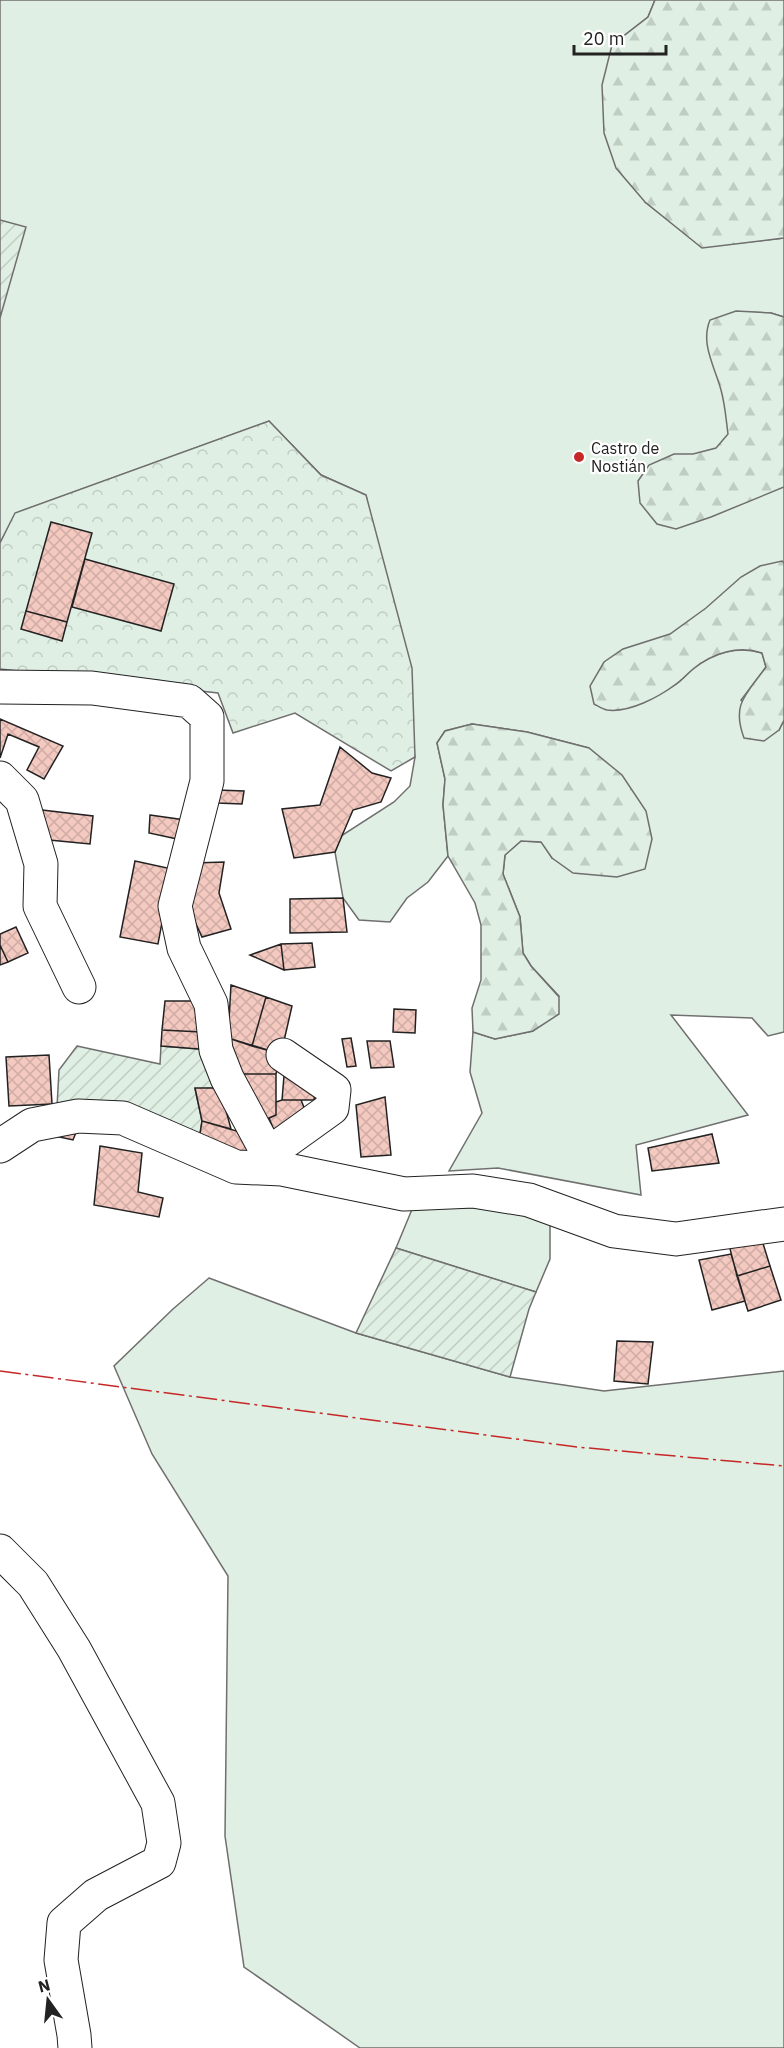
<svg xmlns="http://www.w3.org/2000/svg" width="784" height="2048" viewBox="0 0 784 2048" font-family="'IBM Plex Sans',sans-serif">
	<style>
		.grass { fill: #e0efe3; stroke: #6f6f6f; stroke-width: 1.5 }
		.forest { fill: url(#forest-firs); stroke: #6f6f6f; stroke-width: 1.5 }
		.park { fill: url(#park-crowns); stroke: #6f6f6f; stroke-width: 1.5 }
		.garden { fill: url(#garden-furrows); stroke: #6f6f6f; stroke-width: 1.5 }
		.building { fill: url(#building-cross-hatch); stroke: #222; stroke-width: 1.5 }
		.lines { fill: none; stroke-linecap: round; stroke-linejoin: round }
		.minor-casing { stroke: #222; stroke-width: 35 }
		.minor { stroke: #fff; stroke-width: 33 }
		.power { stroke: #c62828; stroke-width: 1.5; stroke-dasharray: 21 4.5 3 4.5; stroke-linecap: butt }
		.poi-dot { fill: #c62828; stroke: #fff; stroke-width: 2 }
		.labels { text-anchor: middle; stroke-width: 4.5; stroke-linejoin: round; paint-order: stroke }
		.poi-label { font-size: 16px; fill: #222; stroke: #fff; text-anchor: start }
	</style>
	<defs>
		<pattern id="forest-firs" width="22" height="20" patternUnits="userSpaceOnUse" patternTransform="scale(1.5)"><rect width="22" height="20" fill="#e0efe3"/><path d="M5 1l3.5 6h-7zM16 11l3.5 6h-7z" fill="#c0cdc2"/></pattern>
		<pattern id="park-crowns" width="20" height="18" patternUnits="userSpaceOnUse" patternTransform="scale(1.5)"><rect width="20" height="18" fill="#e0efe3"/><path d="M2 6a3 3 0 1 1 6 0M12 15a3 3 0 1 1 6 0" fill="none" stroke="#c0cdc2"/></pattern>
		<pattern id="garden-furrows" width="10" height="10" patternUnits="userSpaceOnUse" patternTransform="scale(1.5)"><rect width="10" height="10" fill="#e0efe3"/><path d="M-1 1l2-2M0 10L10 0M9 11l2-2" fill="none" stroke="#c0cdc2"/></pattern>
		<pattern id="building-cross-hatch" width="8" height="8" patternUnits="userSpaceOnUse" patternTransform="scale(1.5)"><rect width="8" height="8" fill="#f3c9c0"/><path d="M0 0l8 8M0 8l8-8" fill="none" stroke="#d0aca5"/></pattern>
	</defs>
	<rect width="100%" height="100%" fill="#fff"/>
	<path class="grass" d="M0 0H655L648 17 612 45 645 202 702 247 784 238V317L771 313 745 312 784 420V563L629 707C646 701 661 695 675 685 682 680 687 674 693 669 713 652 738 646 762 653L766 667 741 700 779 730 784 720V1032L768 1036 752 1018 671 1015 748 1115 636 1145 641 1195 498 1168 449 1171 482 1113 470 1072 473 1032 495 1039 533 1031 559 996 531 966 523 953 520 917 503 874 505 855 521 841 542 842 552 858 589 748 527 732 472 724 445 731 437 743 445 779 443 805 448 856 428 882 407 898 390 922 359 920 343 898 335 852 341 836 394 802 410 786 415 757 366 495 321 475 269 421 16 513 0 543Z
		M413 1207 500 1208 550 1220V1259L536 1292 396 1248Z
		M209 1278 356 1333 510 1377 604 1391 784 1371V2048H360L244 1967 225 1836 228 1576 152 1454 114 1366 173 1309Z"/>
	<path class="forest" d="M655 0H784V238L702 248 645 202 616 168 604 133 602 85 612 45 648 17Z
		M736 311 771 313 784 317V487L711 517 676 529 657 524 640 503 638 481 649 465 674 454H693L716 448 728 434C726 419 725 404 721 390 715 367 700 344 710 320Z
		M782 561 784 563V720L779 730 764 741 744 738C731 703 747 694 766 667L762 653C738 645 713 653 693 669 687 674 682 680 676 684 659 697 629 713 607 710 603 709 598 706 594 704L590 686 604 662 623 649 670 634 706 608 741 577 760 566Z
		M472 724 527 732 589 748 622 775 646 811 652 839 645 869 617 877 573 873 552 858 541 842 521 841 505 855 503 874 520 917 523 953 531 966 559 997V1014L533 1031 495 1039 473 1032 472 1008 481 980V925L475 903 448 856 443 805 445 779 437 743 445 731Z"/>
	<path class="park" d="M269 421 321 475 366 495 412 668 415 757 391 771 295 713 233 733 218 693 0 669V543L15 513Z"/>
	<path class="garden" d="M0 220 26 227 0 318Z
		M77 1046 160 1064 161 1046 210 1050 220 1088 195 1089 202 1121 199 1140 57 1107 59 1070Z
		M396 1248 536 1292 529 1309 510 1377 356 1333Z"/>
	<path class="building" d="M51 522 92 533 67 622 26 611Z
		M85 559 174 584 161 631 72 607Z
		M26 611 67 622 62 641 21 629Z
		M0 719 63 746 44 779 27 770 39 747 8 734 0 758Z
		M340 747 372 773 391 778 381 802 353 810 335 852 294 858 282 809 320 805Z
		M217 790 244 791 242 804 217 803Z
		M42 810 93 816 90 844 39 839Z
		M150 815 185 820 182 840 149 833Z
		M135 861 172 869 158 944 120 937Z
		M224 862 219 893 231 929 202 937 186 902 194 863Z
		M343 898 347 932 290 933V899Z
		M16 927 28 953 8 962 0 945V934Z
		M312 943 315 967 284 970 281 944Z
		M281 944 284 970 250 955Z
		M0 945 8 962 0 965Z
		M231 985 266 997 252 1046 228 1038Z
		M266 997 292 1006 281 1054 252 1046Z
		M165 1001H201V1032L162 1030Z
		M394 1009 416 1010 415 1033 393 1032Z
		M162 1030 201 1032 199 1049 161 1046Z
		M228 1038 281 1054 276 1074H238Z
		M351 1038 356 1066 347 1067 342 1039Z
		M367 1041H390L394 1067 371 1068Z
		M49 1055 52 1104 9 1106 6 1057Z
		M238 1074H276V1115L261 1122Z
		M284 1076 316 1085 314 1100H282Z
		M195 1088H220L231 1129 202 1121Z
		M385 1097 391 1155 361 1157 356 1105Z
		M282 1100H301L308 1117 275 1133 269 1118 276 1115V1102Z
		M202 1121 247 1134 257 1158 199 1140Z
		M77 1130 73 1140 55 1136Z
		M712 1134 719 1163 652 1171 648 1148Z
		M100 1146 142 1153 138 1192 163 1198 159 1217 94 1205Z
		M761 1237 770 1266 737 1276 728 1241Z
		M731 1254 745 1301 712 1310 699 1260Z
		M770 1266 781 1300 748 1311 737 1276Z
		M617 1341 653 1342 648 1384 614 1381Z"/>
	<g class="lines">
		<defs>
			<path id="minor" d="M0 687 92 688 189 701 207 717V781L175 906 184 948 211 1004 216 1050 227 1078 268 1154 282 1169
				M0 778 22 800 41 864 40 906 79 987
				M0 1146 32 1125 78 1116 123 1118 236 1167 282 1169 404 1194 473 1191 529 1200 614 1231 676 1239 784 1224
				M268 1154 332 1108 334 1090 283 1055
				M0 1551 33 1584 74 1649 158 1803 164 1843 159 1862 96 1895 64 1923 61 1960 74 2035 75 2048"/>
		</defs>
		<use href="#minor" class="minor-casing"/>
		<use href="#minor" class="minor"/>
		<path class="power" d="M0 1371 577 1447 784 1466"/>
	</g>
	<circle class="poi-dot" cx="579" cy="457" r="6"/>
	<g class="labels">
		<g class="poi-label">
			<text x="591" y="454">Castro de<tspan x="591" dy="18">Nostián</tspan></text>
		</g>
	</g>
	<g transform="translate(48 2000) rotate(345)" stroke="#ffffff" stroke-width="4.5" paint-order="stroke">
	<path d="M0-4.5L10 22L0 15L-10 22Z" fill="#222222"/>
	<text y="-9" font-size="16" font-weight="bold" text-anchor="middle" fill="#222222">N</text>
	</g>
	<path d="M574 45v9h92v-9" fill="none" stroke="#222222" stroke-width="3"/>
	<text x="583" y="45" font-size="18" fill="#222222" stroke="#ffffff" stroke-width="4.5" paint-order="stroke">20 m</text>
</svg>
